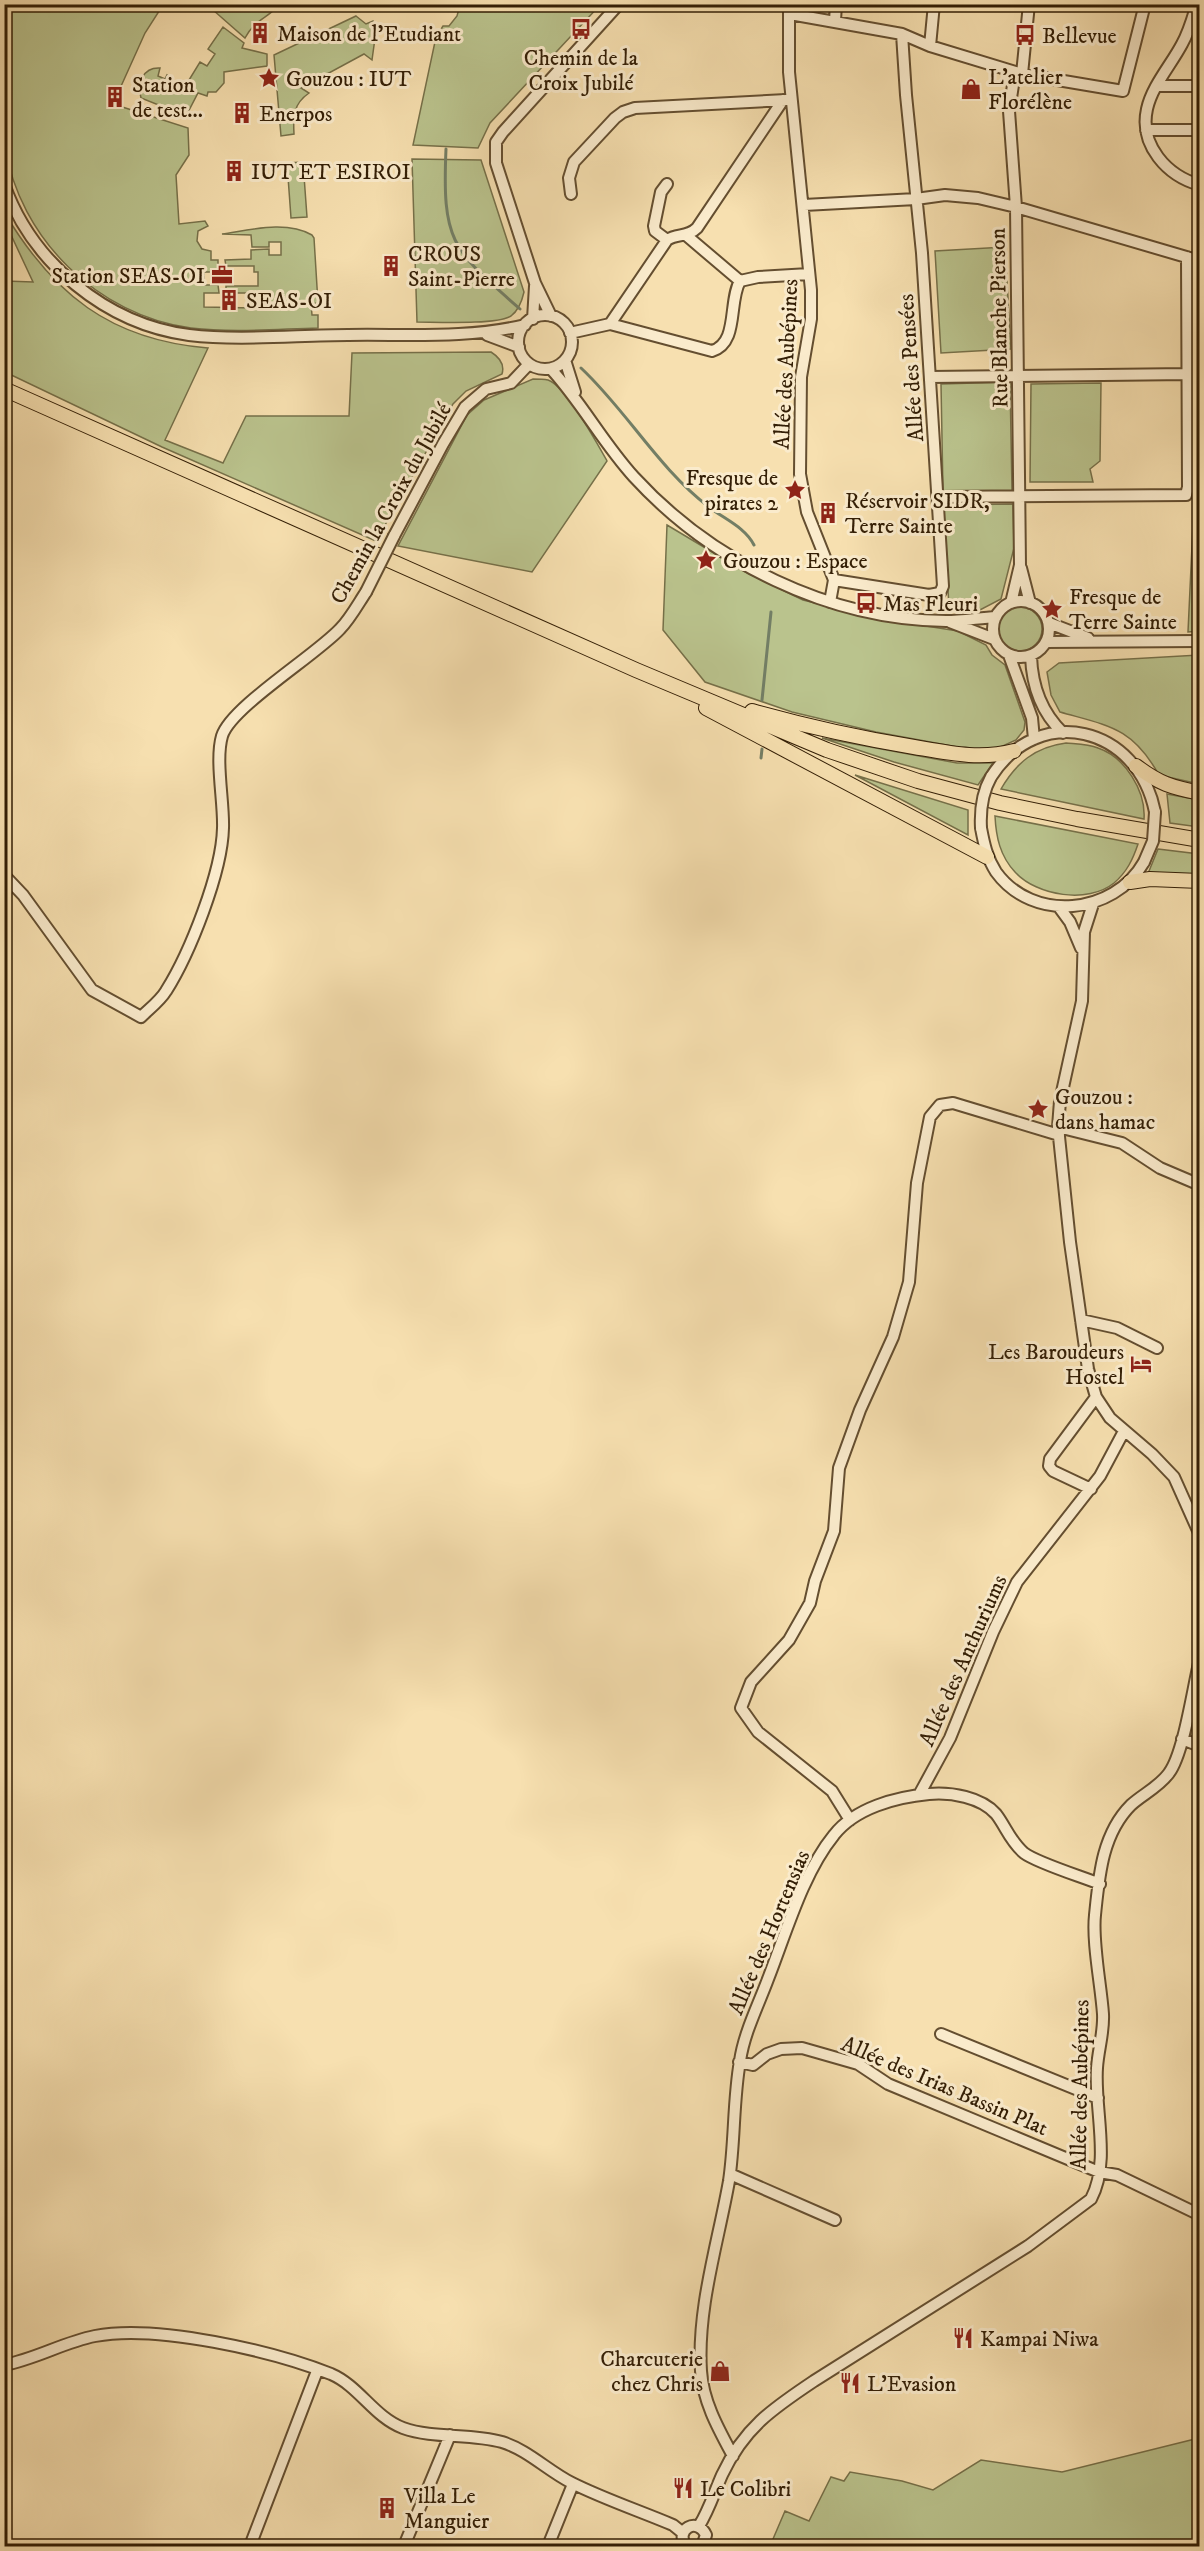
<svg xmlns="http://www.w3.org/2000/svg" width="1204" height="2551" viewBox="0 0 1204 2551" font-family="'IM FELL DW Pica',serif">
	<style>
		.green { fill: #bac38d; stroke: #767049; stroke-width: 1.5 }
		.lines { fill: none; stroke-linecap: round; stroke-linejoin: round }
		.stream { stroke: #737e65; stroke-width: 3 }
		.minor-casing { stroke: #644e30; stroke-width: 14 }
		.major-casing { stroke: #331e05; stroke-width: 16 }
		.minor { stroke: #faebcc; stroke-width: 10 }
		.major { stroke: #f7e0b0; stroke-width: 14 }
		.minor-bridge-casing { stroke: #644e30; stroke-width: 14; stroke-linecap: butt }
		.minor-bridge { stroke: #faebcc; stroke-width: 10 }
		.labels { text-anchor: middle; stroke-width: 6; stroke-linejoin: round; paint-order: stroke }
		.poi-label { font-size: 22px; fill: #331e05; stroke: #faebcc; text-anchor: start }
		.street-label { font-size: 22px; fill: #331e05; stroke: #faebcc }
	</style>
	<rect width="100%" height="100%" fill="#f7e0b0"/>
	<filter id="stains"><feTurbulence type="fractalNoise" baseFrequency=".00333" numOctaves="4"/><feColorMatrix values="0 0 0 0 .2 0 0 0 0 .09 0 0 0 0 .02 0 0 0 .5 -.17"/></filter>
	<radialGradient id="worn" r=".72"><stop offset=".6" stop-color="#630" stop-opacity="0"/><stop offset="1" stop-color="#630" stop-opacity=".3"/></radialGradient>
	<path class="green" d="M4 5H163L145 33 113 104 188 128 189 155 176 175 179 224 205 221 208 226 198 231 197 241 202 249 211 251V260H218V272H204V285H218L219 293H204V307L254 308V293H226V286H258V272H254V266H226L225 260 251 259V250L269 249V255H281V242H269V247H252L251 235 222 234C250 230 286 220 312 235L314 238 318 303 311 304 312 315H318V328C277 329 233 333 191 328 98 316 19 238 5 146 3 131 4 115 4 100 4 68 4 36 4 5Z
		M217 5V4L279 5C267 19 255 19 245 38L213 10Z
		M460 5H600L490 123 478 148 413 145 436 37 443 26H449L457 16Z
		M356 16 366 24 373 21 376 31 372 60 364 54 301 88 309 93C293 104 293 117 294 134L281 136 274 55Z
		M223 27 244 43 242 48 267 54V66L224 72V83L216 92H208L207 96 198 93 186 116 141 98C137 83 143 67 160 68L158 76 165 79 167 75 171 78 170 84 179 88 182 83 186 85 200 62 207 66 215 54 208 49Z
		M412 159 481 160 524 292C522 301 519 310 511 316 496 325 436 322 417 322Z
		M303 162 307 217 291 218 287 163Z
		M4 212C53 294 110 340 208 348L165 440 223 463 246 416H349L352 353 491 352C499 357 505 364 502 374L466 391 453 404 376 541 162 447 5 372V281L33 282 5 222Z
		M1005 247 1011 349 941 353 935 251Z
		M1198 267 1200 268 1199 361H1192L1194 273Z
		M533 379C538 379 543 379 548 380 566 386 597 443 607 461L532 572 398 546 467 415 484 400Z
		M1010 382 1012 491 943 492 941 384Z
		M1101 383 1100 461 1090 469 1093 482H1030L1031 384Z
		M1199 391 1200 631 1188 632 1194 503 1195 392Z
		M1013 504 1014 548 1001 599 978 611 949 607 943 505Z
		M667 525 749 574 803 600 881 619 958 631 986 645 992 655 1005 665 1025 722 1024 730 1016 740 994 750 979 751 876 732 792 712 705 682 663 630Z
		M998 629a22 22 0 1 1 44 0a22 22 0 1 1-44 0Z
		M1199 655V752L1193 756 1199 759V784L1159 775C1132 727 1109 726 1060 712L1051 695 1047 672 1059 663Z
		M822 738 957 763H993L978 785 894 762Z
		M1066 743C1076 744 1088 744 1098 748 1125 757 1146 791 1144 819L1001 789C1016 763 1035 747 1066 743Z
		M855 775 968 810V835Z
		M1167 794 1199 800V827L1170 823Z
		M995 816 1138 844C1133 859 1127 872 1114 883 1088 904 1037 896 1015 872 1000 856 996 837 995 816Z
		M1158 849 1199 854V877L1147 876Z
		M1199 2438V2546H770L785 2511 809 2521 831 2477 844 2481 850 2472 902 2481 933 2490 981 2460 1062 2472Z"/>
	<g class="lines">
		<path class="stream" d="M446 149C442 243 452 249 520 309
			M581 368C627 411 658 468 709 507 724 519 745 527 754 545
			M762 700 771 612
			M761 758 762 749"/>
		<defs>
			<path id="minor" d="M789 4V72L811 290V319L801 377 800 474 807 512 834 580 830 602
				M1197 4C1193 17 1189 32 1182 44 1171 65 1152 86 1147 109 1139 145 1167 176 1200 185
				M790 14 902 34 930 46 1022 74 1123 91 1145 4
				M835 21 836 4
				M930 46 934 4
				M1022 74 1029 4
				M1157 86H1200
				M1146 130H1200
				M4 184C32 263 106 324 189 335 239 341 298 335 348 335 407 334 468 339 525 325
				M571 194 569 178 574 162 615 118 623 112 635 108 786 100
				M804 205 916 199 945 195 978 198 1016 207 1200 261
				M687 236 740 281
				M667 240 655 231 654 226 661 192 667 184
				M518 342a27 27 0 1 1 54 0a27 27 0 1 1-54 0Z
				M551 316 535 283 496 163V142L503 132 619 4
				M533 319 535 286
				M610 324 712 351C739 343 728 302 740 281L758 277 809 274
				M570 333 610 324 667 240C677 233 687 238 697 228L783 100
				M487 335 519 347
				M565 360 575 392
				M551 369C582 403 603 443 634 477 712 562 829 620 946 621 962 621 979 618 996 617
				M930 377 1188 374
				M938 497 1186 495 1188 487 1187 257
				M394 536 443 444 465 407 486 389 511 383 529 364
				M1021 568 1030 603
				M834 580 929 595 940 593 943 586 922 253 906 95 902 34
				M993 629a28 28 0 1 1 56 0a28 28 0 1 1-56 0Z
				M1011 603 1020 565 1016 207 1009 111 1015 72
				M950 622 994 639
				M1049 623 1088 638
				M1046 642 1200 641
				M1009 655 1032 718 1034 739
				M1031 656C1032 686 1041 712 1063 733
				M991 777C1039 702 1138 726 1155 812
				M981 828C984 844 987 858 996 872 1033 923 1114 915 1144 862
				M4 875 23 895 92 990 141 1017C149 1009 160 1001 166 991 190 953 222 872 223 828 224 802 215 760 222 736 231 707 316 655 340 629 350 619 358 604 366 592
				M1093 904 1084 932 1082 1001 1060 1101 1058 1127 1070 1242 1088 1369 1096 1397 1110 1418 1152 1454 1174 1477 1200 1535
				M1059 907 1070 922 1081 948
				M1058 1127 1122 1143 1160 1168 1200 1185
				M1081 1320 1117 1328 1157 1348
				M1091 1489 1053 1471 1049 1466 1050 1459 1096 1397
				M1182 1739 1200 1746
				M919 1795 950 1738 993 1632 1017 1582 1100 1476 1124 1431
				M850 1820 832 1791 758 1732 741 1708 751 1682 789 1640 810 1603 815 1581 834 1531 839 1468 860 1410 893 1337 909 1282 917 1183 930 1117 940 1105 953 1103 1059 1135
				M941 2034 1098 2098
				M739 2062 753 2065 767 2054 781 2049 802 2048 858 2064 888 2084 1099 2172 1117 2175 1200 2215
				M730 2174 835 2220
				M4 2365C36 2359 64 2342 95 2336 156 2324 273 2351 331 2374 359 2386 374 2417 403 2428 434 2439 470 2433 502 2442 528 2450 548 2471 572 2483 604 2499 640 2511 673 2525L683 2533
				M733 2456C719 2430 703 2402 701 2371 697 2308 718 2243 729 2181 735 2141 733 2100 740 2061 744 2033 758 2006 768 1979 786 1933 803 1873 834 1835 855 1808 896 1797 929 1794 951 1792 981 1797 996 1814 1006 1827 1010 1841 1024 1853 1037 1863 1083 1877 1100 1884
				M699 2526C709 2510 714 2493 722 2475 744 2428 772 2409 814 2381L1028 2246 1091 2199C1111 2162 1094 2108 1097 2068 1098 2050 1104 2033 1103 2014 1101 1985 1092 1942 1095 1915 1099 1876 1102 1834 1131 1805 1143 1794 1159 1787 1169 1773 1184 1753 1193 1687 1200 1659
				M250 2546 317 2371
				M404 2546 450 2435
				M548 2546 573 2484
				M686 2546C674 2530 697 2516 706 2535L702 2546"/>
			<path id="major" d="M4 389 636 670 827 750 918 781 1000 803 1077 819 1200 840
				M706 708 987 857
				M752 711C805 726 859 738 914 747 949 753 980 760 1014 751
				M1136 766C1160 784 1171 787 1200 793
				M1130 882 1150 879 1200 881"/>
		</defs>
		<use href="#minor" class="minor-casing"/>
		<use href="#major" class="major-casing"/>
		<use href="#minor" class="minor"/>
		<use href="#major" class="major"/>
		<defs>
			<path id="minor-bridge" d="M366 592 394 536
				M981 828C980 810 982 793 991 777
				M1144 862 1153 841 1155 812"/>
		</defs>
		<use href="#minor-bridge" class="minor-bridge-casing"/>
		<use href="#minor-bridge" class="minor-bridge"/>
	</g>
	<defs>
		<symbol id="bus-bare" viewBox="-9 -9 18 18"><path d="M-5-6H5V4H4V6H2V4H-2V6H-4V4H-5ZM-3.5-4V0h7V-4ZM-3.5 1.2v1.5H-2V1.2ZM2 1.2v1.5H3.5V1.2Z" fill="#8f2418" stroke="#faebcc" stroke-width="2.5" paint-order="stroke"/></symbol>
		<symbol id="building-bare" viewBox="-9 -9 18 18"><path d="M-4-6H4V6H1V3H-1V6H-4ZM-2.5-4.3h1.7v1.8h-1.7ZM.8-4.3h1.7v1.8H.8ZM-2.5-1h1.7V.8h-1.7ZM.8-1h1.7V.8H.8Z" fill="#8f2418" stroke="#faebcc" stroke-width="2.5" paint-order="stroke"/></symbol>
		<symbol id="sight-bare" viewBox="-9 -9 18 18"><path d="M0-6L1.8-2.2L6-1.7L2.9 1.2L3.7 5.4L0 3.3L-3.7 5.4L-2.9 1.2L-6-1.7L-1.8-2.2Z" fill="#8f2418" stroke="#faebcc" stroke-width="2.5" paint-order="stroke"/></symbol>
		<symbol id="shop-bare" viewBox="-9 -9 18 18"><path d="M-5-2.5h2.3a2.7 3.5 0 0 1 5.4 0H5L5.5 6h-11ZM-1.5-2.5h3a1.5 2.3 0 0 0-3 0Z" fill="#8f2418" stroke="#faebcc" stroke-width="2.5" paint-order="stroke"/></symbol>
		<symbol id="office-bare" viewBox="-9 -9 18 18"><path d="M-6-3h4V-5.5h4V-3h4V5H-6ZM-1-4.5V-3h2v-1.5ZM-6 0V1H6V0Z" fill="#8f2418" stroke="#faebcc" stroke-width="2.5" paint-order="stroke"/></symbol>
		<symbol id="hotel-bare" viewBox="-9 -9 18 18"><path d="M-6-4.5h1.5V1H6V5H4.5V3h-9V5H-6ZM-4 0a1.8 1.8 0 1 1 3.6 0ZM.5 0V-2.5h3Q6-2.5 6 0Z" fill="#8f2418" stroke="#faebcc" stroke-width="2.5" paint-order="stroke"/></symbol>
		<symbol id="restaurant-bare" viewBox="-9 -9 18 18"><path d="M-5-6h1v4h1v-4h1v4h1v-4h1v5L-1.5 .5V6h-2V.5L-5-1ZM5-6V6H3V1.5H1.5Q1.5-4 5-6Z" fill="#8f2418" stroke="#faebcc" stroke-width="2.5" paint-order="stroke"/></symbol>
	</defs>
	<g fill-rule="evenodd">
		<use href="#bus-bare" x="566" y="14" width="30" height="30"/>
		<use href="#building-bare" x="245" y="18" width="30" height="30"/>
		<use href="#bus-bare" x="1010" y="20" width="30" height="30"/>
		<use href="#sight-bare" x="254" y="63" width="30" height="30"/>
		<use href="#shop-bare" x="956" y="74" width="30" height="30"/>
		<use href="#building-bare" x="100" y="82" width="30" height="30"/>
		<use href="#building-bare" x="227" y="98" width="30" height="30"/>
		<use href="#building-bare" x="219" y="156" width="30" height="30"/>
		<use href="#building-bare" x="376" y="251" width="30" height="30"/>
		<use href="#office-bare" x="207" y="260" width="30" height="30"/>
		<use href="#building-bare" x="214" y="285" width="30" height="30"/>
		<use href="#sight-bare" x="780" y="475" width="30" height="30"/>
		<use href="#building-bare" x="813" y="498" width="30" height="30"/>
		<use href="#sight-bare" x="691" y="545" width="30" height="30"/>
		<use href="#bus-bare" x="851" y="588" width="30" height="30"/>
		<use href="#sight-bare" x="1037" y="594" width="30" height="30"/>
		<use href="#sight-bare" x="1023" y="1094" width="30" height="30"/>
		<use href="#hotel-bare" x="1126" y="1349" width="30" height="30"/>
		<use href="#restaurant-bare" x="948" y="2323" width="30" height="30"/>
		<use href="#shop-bare" x="705" y="2356" width="30" height="30"/>
		<use href="#restaurant-bare" x="835" y="2368" width="30" height="30"/>
		<use href="#restaurant-bare" x="668" y="2473" width="30" height="30"/>
		<use href="#building-bare" x="372" y="2493" width="30" height="30"/>
	</g>
	<g class="labels">
		<g class="poi-label">
			<text x="277" y="41">Maison de l'Etudiant</text>
			<text x="1042" y="43">Bellevue</text>
			<text x="581" y="65" text-anchor="middle">Chemin de la<tspan x="581" dy="25">Croix Jubilé</tspan></text>
			<text x="988" y="84">L'atelier<tspan x="988" dy="25">Florélène</tspan></text>
			<text x="286" y="86">Gouzou : IUT</text>
			<text x="132" y="92">Station<tspan x="132" dy="25">de test...</tspan></text>
			<text x="259" y="121">Enerpos</text>
			<text x="251" y="179">IUT ET ESIROI</text>
			<text x="408" y="261">CROUS<tspan x="408" dy="25">Saint-Pierre</tspan></text>
			<text x="205" y="283" text-anchor="end">Station SEAS-OI</text>
			<text x="246" y="308">SEAS-OI</text>
			<text x="778" y="485" text-anchor="end">Fresque de<tspan x="778" dy="25">pirates 2</tspan></text>
			<text x="845" y="508">Réservoir SIDR,<tspan x="845" dy="25">Terre Sainte</tspan></text>
			<text x="723" y="568">Gouzou : Espace</text>
			<text x="1069" y="604">Fresque de<tspan x="1069" dy="25">Terre Sainte</tspan></text>
			<text x="883" y="611">Mas Fleuri</text>
			<text x="1055" y="1104">Gouzou :<tspan x="1055" dy="25">dans hamac</tspan></text>
			<text x="1124" y="1359" text-anchor="end">Les Baroudeurs<tspan x="1124" dy="25">Hostel</tspan></text>
			<text x="980" y="2346">Kampai Niwa</text>
			<text x="703" y="2366" text-anchor="end">Charcuterie<tspan x="703" dy="25">chez Chris</tspan></text>
			<text x="867" y="2391">L'Evasion</text>
			<text x="700" y="2496">Le Colibri</text>
			<text x="404" y="2503">Villa Le<tspan x="404" dy="25">Manguier</tspan></text>
		</g>
		<g class="street-label">
			<text transform="translate(998 318) rotate(-91)" y="8">Rue Blanche Pierson</text>
			<text transform="translate(785 364) rotate(-87)" y="8">Allée des Aubépines</text>
			<text transform="translate(910 368) rotate(-94)" y="8">Allée des Pensées</text>
			<text transform="translate(390 503) rotate(-61)" y="8">Chemin la Croix du Jubilé</text>
			<text transform="translate(962 1660) rotate(-66)" y="8">Allée des Anthuriums</text>
			<text transform="translate(768 1932) rotate(-67)" y="8">Allée des Hortensias</text>
			<text transform="translate(945 2085) rotate(23)" y="8">Allée des Irias Bassin Plat</text>
			<text transform="translate(1079 2085) rotate(-89)" y="8">Allée des Aubépines</text>
		</g>
	</g>
	<rect width="1204" height="2551" fill="none" stroke="#f7e0b0" stroke-width="24"/>
	<rect x="6" y="6" width="1192" height="2539" fill="none" stroke="#331e05" stroke-width="3"/>
	<rect x="12" y="12" width="1180" height="2527" fill="none" stroke="#331e05" stroke-width="1.5"/>
	<rect width="100%" height="100%" filter="url(#stains)"/>
	<rect width="100%" height="100%" fill="url(#worn)"/>
</svg>
